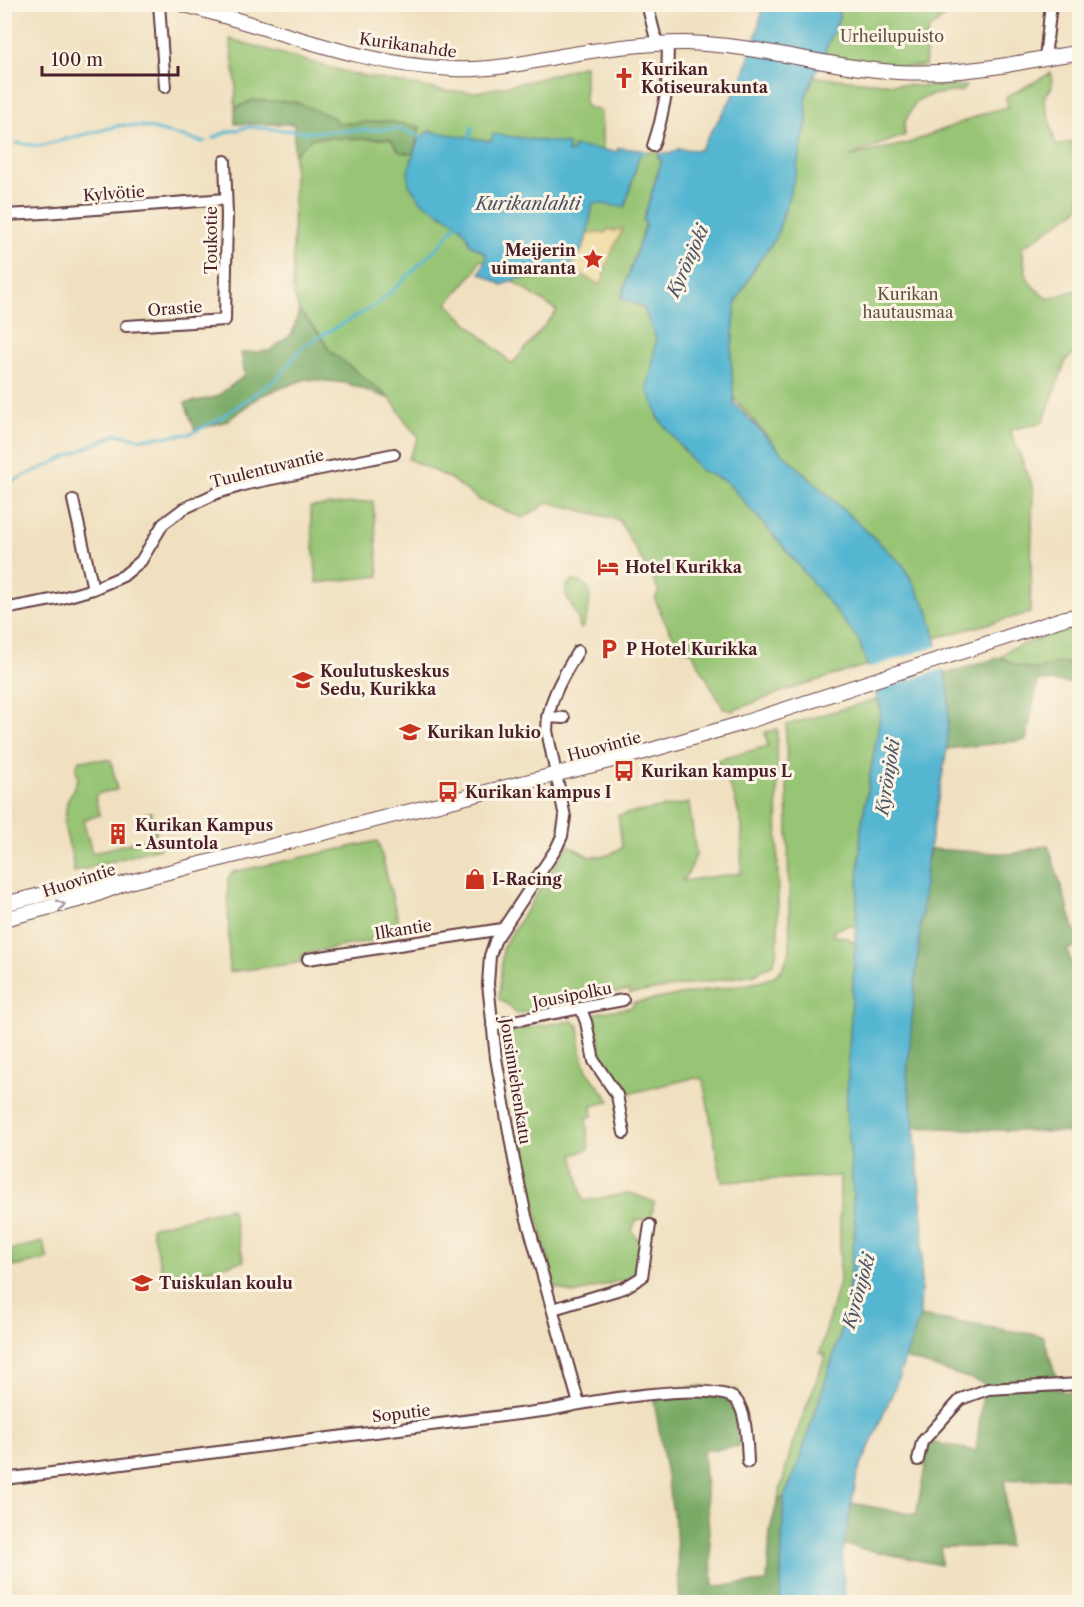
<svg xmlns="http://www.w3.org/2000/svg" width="1084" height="1607" viewBox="0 0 1084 1607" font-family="'Libre Caslon Text',serif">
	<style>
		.green { fill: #97c574; stroke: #707250; stroke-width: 1.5; fill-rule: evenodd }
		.forest { fill: #79aa66; stroke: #626448; stroke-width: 1.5 }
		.sand { fill: #eeda9e; stroke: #9c7c64; stroke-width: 1.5 }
		.water { fill: #54b6d2; stroke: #4f6a7e; stroke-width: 1.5 }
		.pier { fill: #f0e0c0 }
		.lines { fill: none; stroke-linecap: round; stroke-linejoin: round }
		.stream { stroke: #54b6d2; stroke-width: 3 }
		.minor-casing { stroke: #633c41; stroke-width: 14 }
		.major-casing { stroke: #633c41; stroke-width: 16 }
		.minor { stroke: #fff; stroke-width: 10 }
		.major { stroke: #fff; stroke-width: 14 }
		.oneway { stroke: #ae9aa0 }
		.labels { text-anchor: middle; stroke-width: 6; stroke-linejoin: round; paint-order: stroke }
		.park-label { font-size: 16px; fill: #615141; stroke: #fcf5e5 }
		.street-label { font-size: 16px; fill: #4a1f2b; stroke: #fcf5e5 }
		.poi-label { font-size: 16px; font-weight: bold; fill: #4a1f2b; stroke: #fcf5e5; text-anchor: start }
		.water-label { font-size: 18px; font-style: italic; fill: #4e5465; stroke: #fcf5e5 }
	</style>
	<rect width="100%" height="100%" fill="#fcf5e5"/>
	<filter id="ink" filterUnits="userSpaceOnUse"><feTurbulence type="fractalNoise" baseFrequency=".0167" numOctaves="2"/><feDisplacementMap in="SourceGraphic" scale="12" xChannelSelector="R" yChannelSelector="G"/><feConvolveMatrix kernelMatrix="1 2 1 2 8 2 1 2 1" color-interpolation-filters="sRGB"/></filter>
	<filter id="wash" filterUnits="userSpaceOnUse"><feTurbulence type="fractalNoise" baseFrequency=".008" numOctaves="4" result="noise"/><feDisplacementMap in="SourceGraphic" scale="24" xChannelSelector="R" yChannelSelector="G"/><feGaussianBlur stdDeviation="1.35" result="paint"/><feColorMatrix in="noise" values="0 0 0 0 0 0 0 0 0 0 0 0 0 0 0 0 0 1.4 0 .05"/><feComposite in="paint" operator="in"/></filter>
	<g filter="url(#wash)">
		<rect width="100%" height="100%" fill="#f0e0c0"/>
		<path class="green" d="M838 5H959L928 30 925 66 898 67 859 62 824 54 839 18Z
			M230 39 353 74 446 91 476 92 539 79 585 65V106L601 111 603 150 617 152 618 148 659 153 658 158 662 159 643 221 646 222 621 298 643 307 656 339 652 368 647 387 700 470 727 482 782 545 859 640 867 665 784 691 732 711 723 708 692 652 680 648 664 620 655 599 659 591 619 520 549 502 523 518 481 501 449 478 408 459 419 437 408 425 391 399 329 350 319 333 299 311 293 289 294 154 312 138 390 139 400 152 420 127 387 121 337 124 253 100 235 108 236 84ZM480 259 557 311 512 364 447 304 475 271Z
			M1051 73 1052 87 1044 98 1056 146 1079 140V208L1022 248C1027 277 1023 282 1049 299L1079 289 1080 349 1066 360 1043 422 1010 430 1033 488 1030 613 935 638 928 610 903 565 779 450 733 397 731 358 736 302 756 266 776 238 795 176 807 121 806 96 814 77 918 86H966L962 91 931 95 916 101 904 124 905 135 848 157 909 143 985 113 1008 107 1006 97Z
			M373 501 379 576 317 583 310 507Z
			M574 581C599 582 588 613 583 628H580C579 623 578 618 576 614 571 602 556 588 574 581Z
			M1067 629H1079V667L1070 664 1038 670 1015 665 1001 657 1010 649Z
			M878 699 881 710 861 829 856 927 848 925 833 931 834 936 846 937 855 944 846 1109 850 1148 855 1227 846 1314 830 1367 796 1470 784 1497 777 1503 792 1445 826 1355 820 1353 840 1277V1176L722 1182 703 1079 693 1078 627 1094 610 1074 600 1053 598 1035 593 1019 596 1013 633 1007V1003L759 982C781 975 783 971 790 950L786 725Z
			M777 729 778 934 777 952 773 964 755 974 630 994 629 990 516 1014 510 1006 499 999 503 947 568 845 590 857 609 855 622 847 618 815 689 803 696 855 690 870 682 881 741 873 742 826 734 796 717 760 768 746 765 732Z
			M79 760H111L117 790 100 793 95 797 100 815 83 820 92 853 149 838 143 814 151 812 160 848 74 872 72 856 64 826 67 802 78 778 76 768Z
			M378 841 402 935 302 954 303 962 229 972 228 878 233 872Z
			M572 1021 579 1026 581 1052 587 1071 610 1101 592 1106 593 1116 586 1118 589 1149 573 1155 583 1201 630 1193 654 1202 651 1220H636L632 1231 641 1244 639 1269 631 1277 574 1294 555 1287 528 1178 502 1040 507 1031Z
			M231 1208 244 1261 164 1280 151 1227Z
			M43 1242 48 1259 14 1267 10 1250Z"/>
		<path class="forest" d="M253 100 296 102 335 118 337 124 387 121 420 127 413 154 400 152 390 139 312 138 294 154V124H235V108Z
			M299 311 319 333 329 350 391 399 346 383 306 379 260 396 227 421 195 430 185 403 216 397 245 375 241 353 269 351 292 334Z
			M1001 657 1015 665 1038 670C1055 662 1060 660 1079 667V684L1038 680 1026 740 947 749 949 691 945 674Z
			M1048 845 1079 943V946L1067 950 1079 987V1133L914 1127 907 1074 926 866 930 849 1013 854Z
			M920 1316 1043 1336 1061 1392 1079 1391V1477L1005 1480 1008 1547H941V1565L844 1545 852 1503 916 1515 930 1442 976 1451 984 1383 905 1358Z
			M702 1386 737 1390 728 1403 734 1411 739 1446 703 1451 713 1586 767 1582 770 1530 777 1503 784 1497 780 1602H680L676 1531 654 1400 657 1390Z"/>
		<path class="sand" d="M623 228 610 256 603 276 604 278 600 285 569 268C580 257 584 247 588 233H605L608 229 614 231Z"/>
		<path class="water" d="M763 5H838L839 18 806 96 807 121 795 176 776 238 756 266 736 302 731 358 734 403 779 450 903 565 928 610 949 691 947 749 926 866 907 1074 914 1127 923 1223 920 1316 894 1390 857 1475 842 1555 845 1602H780L784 1497 796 1470 830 1367 846 1314 855 1227 850 1148 846 1109 861 829 881 710 859 640 782 545 727 482 700 470 659 419 647 387 652 368 656 339 643 307 621 298 646 223 643 221 662 160 658 158 659 153 670 154 678 149 700 150 741 83 758 29Z
			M429 131 491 141 493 134 568 144V152H573V146L617 152 618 148 641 150 625 207 593 203C588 234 583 275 543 277 528 278 515 277 502 285L480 273 486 259V254L470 244 467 235 458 224 422 202 409 185 408 171 418 140Z"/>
		<path class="pier" d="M940 645 946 668 872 692 865 669Z"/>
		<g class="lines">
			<path class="stream" d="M213 138 227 132 249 127 306 132 400 129 421 137
				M470 138 472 126
				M17 143 39 146 122 125 145 127 203 142 205 141
				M640 152 645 153
				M4 485 117 434 140 439 190 434 219 419 278 378 303 346 376 305 392 291 443 242 452 229 458 224"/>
		</g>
	</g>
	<g filter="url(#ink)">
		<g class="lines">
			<defs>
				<path id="minor" d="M159 4 165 87
					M647 4 657 43
					M1045 58 1051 4
					M653 146 660 123 667 90 668 43
					M4 215 44 213 226 199
					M126 326 225 320 227 215 225 161
					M73 500 93 589
					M4 609 62 598 93 589 123 576 141 561 163 524 183 509 217 493 247 484 394 454
					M578 651C563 676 547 702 547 731L565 817 562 836 556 849 495 941 490 956 488 984 496 1058 514 1160 526 1216 579 1404
					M547 717 564 718
					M308 959 502 929
					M581 1009 586 1022 594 1061 617 1095 624 1133
					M492 1025 623 1000
					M553 1309 624 1288 642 1277 650 1225
					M918 1460 922 1442 961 1399 988 1389 1080 1384
					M4 1479 550 1410C581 1403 715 1379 736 1400 747 1412 747 1445 748 1462"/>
				<path id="major" d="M181 4C271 27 358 65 452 69 489 71 525 63 561 56 602 49 642 43 684 43 756 44 826 67 897 72 934 74 971 71 1007 65 1031 61 1055 55 1080 53
					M4 904 85 884 115 883
					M4 919 90 897 129 882 641 753 743 723 1065 618 1080 615"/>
			</defs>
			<use href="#minor" class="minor-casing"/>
			<use href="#major" class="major-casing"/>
			<use href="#minor" class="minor"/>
			<use href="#major" class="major"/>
		</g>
		<defs><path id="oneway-chevron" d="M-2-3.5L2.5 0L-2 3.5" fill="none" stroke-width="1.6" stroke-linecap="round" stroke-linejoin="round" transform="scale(1.5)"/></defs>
		<use class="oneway" href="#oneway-chevron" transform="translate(61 905) rotate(-15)"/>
	</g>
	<defs>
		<symbol id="church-bare" viewBox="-9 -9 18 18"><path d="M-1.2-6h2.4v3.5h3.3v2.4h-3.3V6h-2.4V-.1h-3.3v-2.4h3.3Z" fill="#c8321e" stroke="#fcf5e5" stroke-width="2.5" paint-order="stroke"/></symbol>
		<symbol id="sight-bare" viewBox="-9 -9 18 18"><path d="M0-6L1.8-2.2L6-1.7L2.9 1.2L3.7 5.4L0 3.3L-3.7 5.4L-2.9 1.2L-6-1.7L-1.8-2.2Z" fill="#c8321e" stroke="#fcf5e5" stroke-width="2.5" paint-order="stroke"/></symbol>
		<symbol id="hotel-bare" viewBox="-9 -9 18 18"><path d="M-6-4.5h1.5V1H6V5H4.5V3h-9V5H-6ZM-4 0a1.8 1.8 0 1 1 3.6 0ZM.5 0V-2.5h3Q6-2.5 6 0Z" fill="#c8321e" stroke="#fcf5e5" stroke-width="2.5" paint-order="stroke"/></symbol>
		<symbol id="parking-bare" viewBox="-9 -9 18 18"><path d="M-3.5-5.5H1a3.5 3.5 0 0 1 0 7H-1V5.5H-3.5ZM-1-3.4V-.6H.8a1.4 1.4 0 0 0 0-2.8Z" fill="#c8321e" stroke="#fcf5e5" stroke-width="2.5" paint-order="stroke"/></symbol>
		<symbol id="school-bare" viewBox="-9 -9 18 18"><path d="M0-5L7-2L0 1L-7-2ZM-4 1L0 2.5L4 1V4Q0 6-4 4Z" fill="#c8321e" stroke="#fcf5e5" stroke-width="2.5" paint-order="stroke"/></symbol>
		<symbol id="bus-bare" viewBox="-9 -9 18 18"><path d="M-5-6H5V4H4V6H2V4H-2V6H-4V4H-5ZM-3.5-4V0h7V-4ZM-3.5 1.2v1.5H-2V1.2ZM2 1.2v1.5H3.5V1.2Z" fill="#c8321e" stroke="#fcf5e5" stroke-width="2.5" paint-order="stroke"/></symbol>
		<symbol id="building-bare" viewBox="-9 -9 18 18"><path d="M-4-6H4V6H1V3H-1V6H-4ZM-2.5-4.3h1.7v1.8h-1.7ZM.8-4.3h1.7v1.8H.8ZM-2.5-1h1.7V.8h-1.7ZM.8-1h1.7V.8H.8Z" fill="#c8321e" stroke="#fcf5e5" stroke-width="2.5" paint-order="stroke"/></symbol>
		<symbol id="shop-bare" viewBox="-9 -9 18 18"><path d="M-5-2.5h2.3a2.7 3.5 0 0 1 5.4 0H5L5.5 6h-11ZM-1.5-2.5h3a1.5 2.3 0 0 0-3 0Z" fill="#c8321e" stroke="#fcf5e5" stroke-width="2.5" paint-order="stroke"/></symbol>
	</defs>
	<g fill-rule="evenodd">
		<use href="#church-bare" x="609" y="63" width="30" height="30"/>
		<use href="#sight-bare" x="578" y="244" width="30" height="30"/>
		<use href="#hotel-bare" x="593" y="552" width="30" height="30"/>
		<use href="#parking-bare" x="594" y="634" width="30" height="30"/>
		<use href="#school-bare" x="288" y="665" width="30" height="30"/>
		<use href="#school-bare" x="395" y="717" width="30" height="30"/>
		<use href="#bus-bare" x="609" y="756" width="30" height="30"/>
		<use href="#bus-bare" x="433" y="777" width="30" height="30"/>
		<use href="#building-bare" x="103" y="819" width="30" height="30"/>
		<use href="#shop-bare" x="460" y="864" width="30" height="30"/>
		<use href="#school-bare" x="127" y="1268" width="30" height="30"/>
	</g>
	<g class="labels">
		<g class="park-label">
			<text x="892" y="42">Urheilupuisto</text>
			<text x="908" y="300">Kurikan<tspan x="908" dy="18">hautausmaa</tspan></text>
		</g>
		<g class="street-label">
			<text transform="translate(408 45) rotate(8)" y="6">Kurikanahde</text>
			<text transform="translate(114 193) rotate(-4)" y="6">Kylvötie</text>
			<text transform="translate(211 240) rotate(-90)" y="6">Toukotie</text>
			<text transform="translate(175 308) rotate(-4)" y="6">Orastie</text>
			<text transform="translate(267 468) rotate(-14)" y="6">Tuulentuvantie</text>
			<text transform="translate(604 746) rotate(-15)" y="6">Huovintie</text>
			<text transform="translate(79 880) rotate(-18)" y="6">Huovintie</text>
			<text transform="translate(403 929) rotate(-9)" y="6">Ilkantie</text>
			<text transform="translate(572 995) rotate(-11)" y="6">Jousipolku</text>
			<text transform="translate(516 1081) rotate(81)" y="6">Jousimiehenkatu</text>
			<text transform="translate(401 1413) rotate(-7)" y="6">Soputie</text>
		</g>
		<g class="poi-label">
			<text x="641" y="75">Kurikan<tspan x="641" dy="18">Kotiseurakunta</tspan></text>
			<text x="576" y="256" text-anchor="end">Meijerin<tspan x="576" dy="18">uimaranta</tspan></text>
			<text x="625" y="573">Hotel Kurikka</text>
			<text x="626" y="655">P Hotel Kurikka</text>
			<text x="320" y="677">Koulutuskeskus<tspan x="320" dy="18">Sedu, Kurikka</tspan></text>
			<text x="427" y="738">Kurikan lukio</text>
			<text x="641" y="777">Kurikan kampus L</text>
			<text x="465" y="798">Kurikan kampus I</text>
			<text x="135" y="831">Kurikan Kampus<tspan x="135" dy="18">- Asuntola</tspan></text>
			<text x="492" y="885">I-Racing</text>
			<text x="159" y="1289">Tuiskulan koulu</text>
		</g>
		<g class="water-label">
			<text x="528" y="210">Kurikanlahti</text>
			<text transform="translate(688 261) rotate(-66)" y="6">Kyrönjoki</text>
			<text transform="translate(888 777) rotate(-81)" y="6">Kyrönjoki</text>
			<text transform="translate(859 1291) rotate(-74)" y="6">Kyrönjoki</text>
		</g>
	</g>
	<rect width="1084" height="1607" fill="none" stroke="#fcf5e5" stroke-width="24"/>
	<path d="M42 66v9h136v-9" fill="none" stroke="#4a1f2b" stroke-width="3"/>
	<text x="51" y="66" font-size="18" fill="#4a1f2b" stroke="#fcf5e5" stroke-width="4.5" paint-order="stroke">100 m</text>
</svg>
